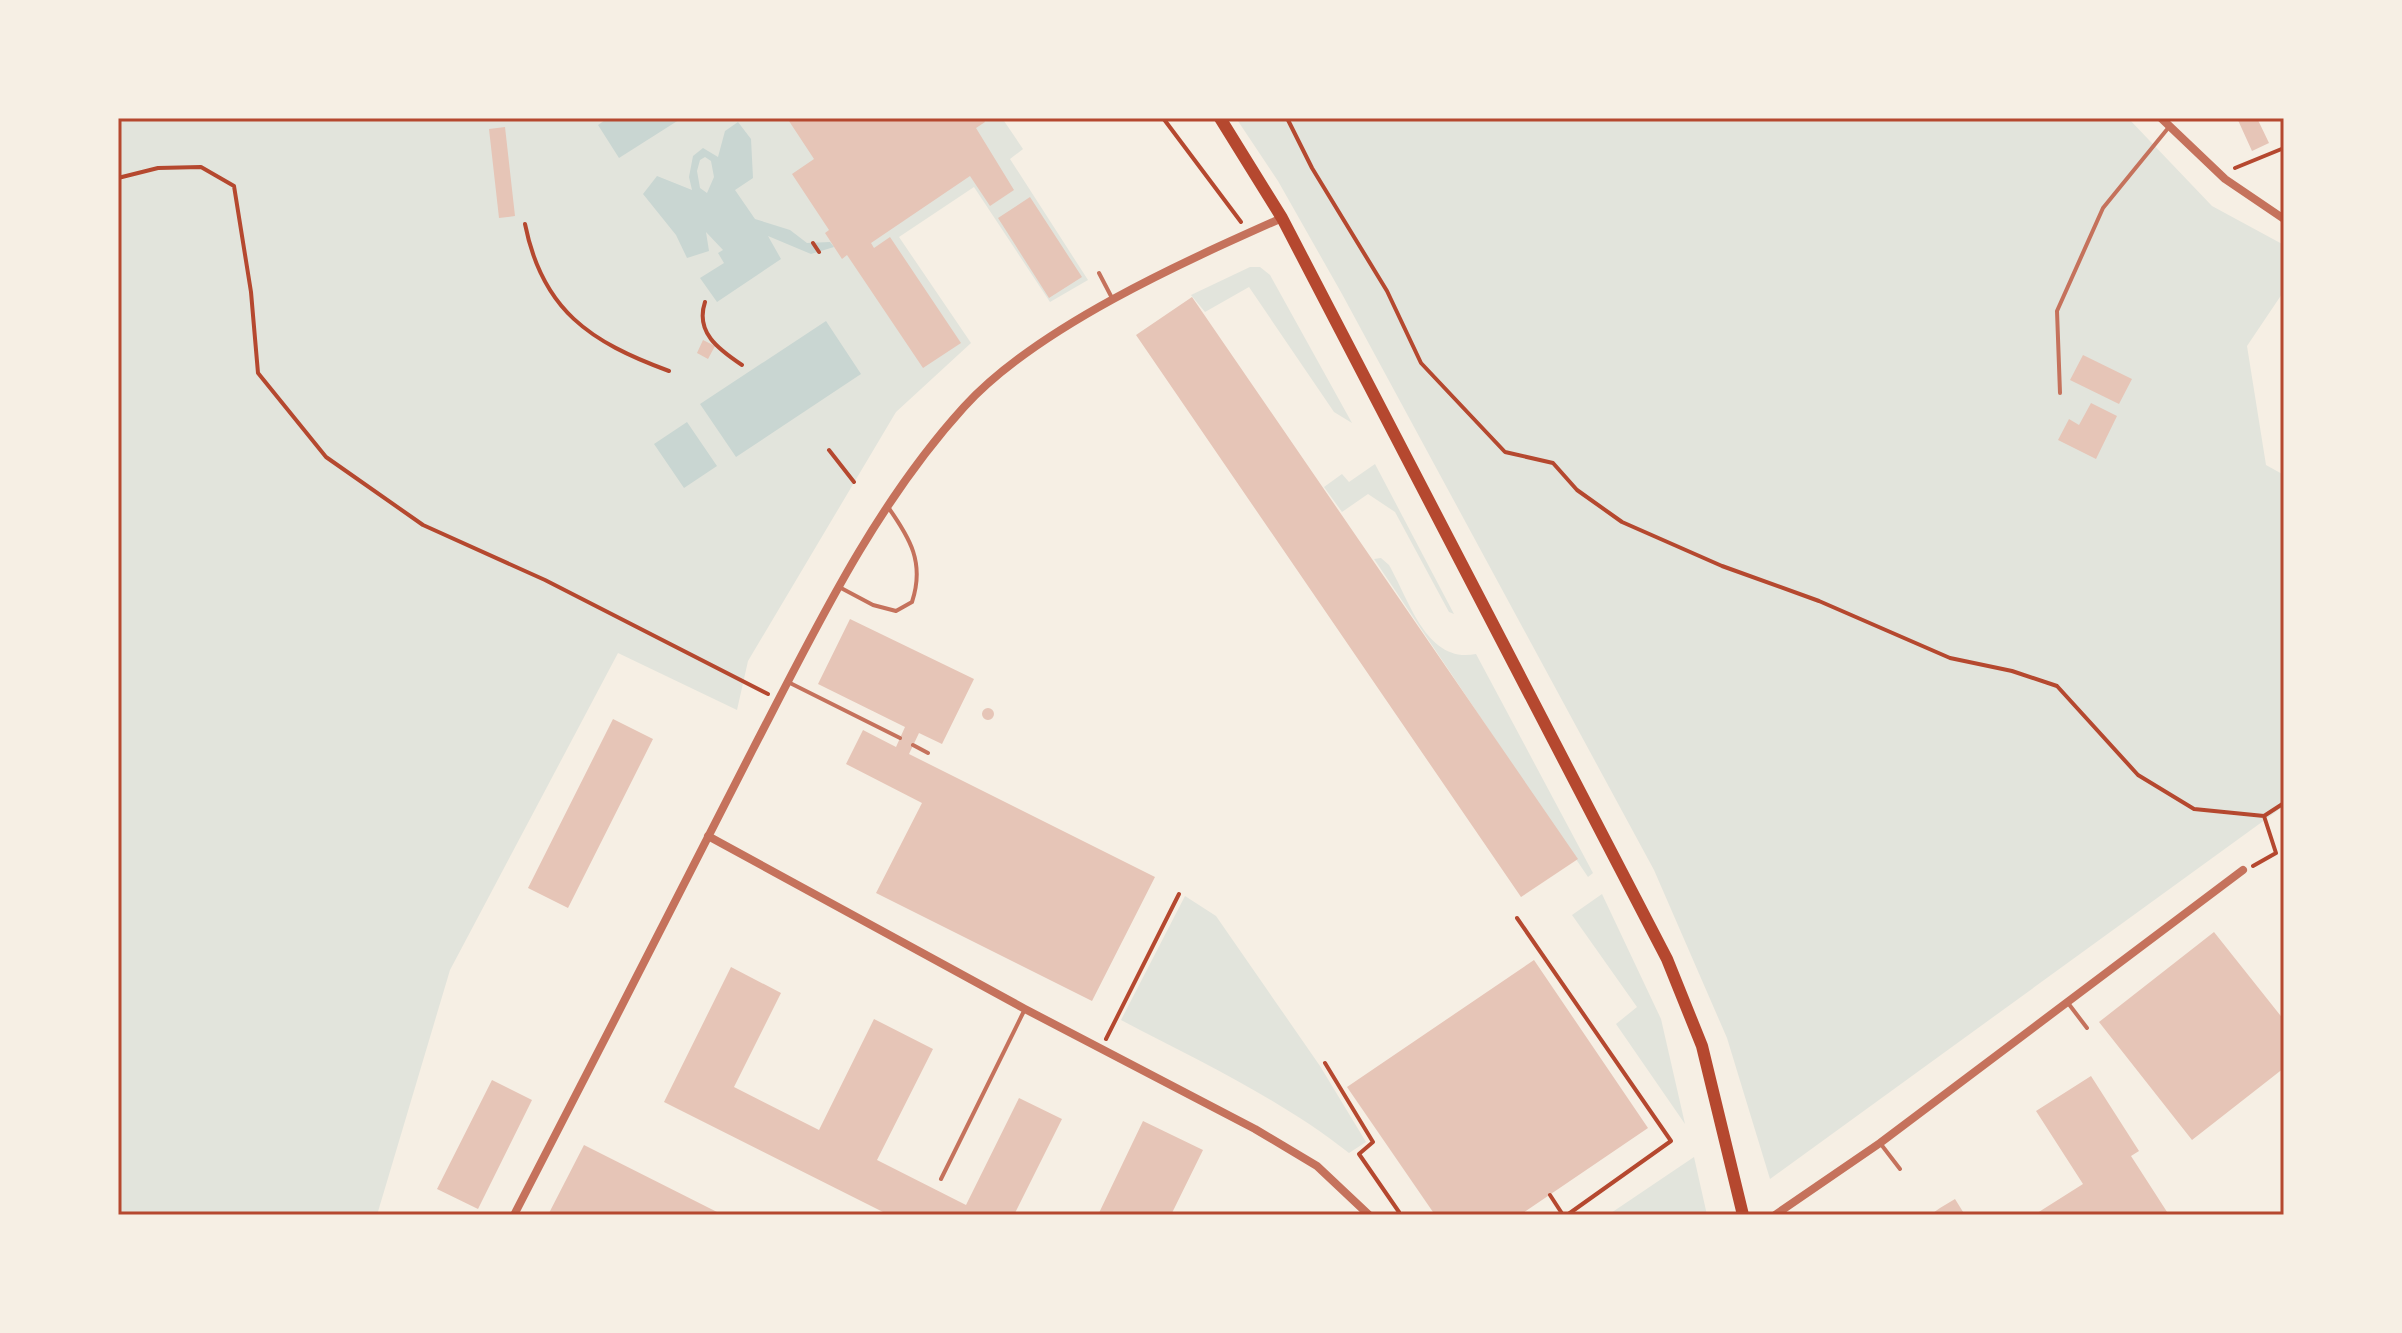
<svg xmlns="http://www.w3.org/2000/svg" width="2402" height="1333" viewBox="0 0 2402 1333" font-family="Lato,sans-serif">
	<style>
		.green { fill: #e2e4dc }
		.water { fill: #c9d6d2; fill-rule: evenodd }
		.building { fill: #e6c5b7 }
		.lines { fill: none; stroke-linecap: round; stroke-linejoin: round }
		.path { stroke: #b5482f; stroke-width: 4 }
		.service { stroke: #c5725c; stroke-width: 4 }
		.minor { stroke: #c5725c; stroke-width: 8 }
		.secondary { stroke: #b5482f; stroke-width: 12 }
		.neatline { fill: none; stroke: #b5482f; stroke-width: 3 }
	</style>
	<rect width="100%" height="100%" fill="#f6efe4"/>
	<path class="green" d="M118 118H1002L1023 149 1010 159 1088 280 1050 302 974 187 899 237 971 343 896 412 748 661 737 710 618 653 450 970 377 1215H118Z
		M1236 118H2128L2212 206 2284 245V291L2247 346 2266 465 2284 475V806L1770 1179 1727 1038 1654 870 1342 294 1278 181Z
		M1250 267H1260L1270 275 1352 423 1334 412 1249 287 1205 312 1191 295Z
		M1375 464 1454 614 1449 612 1395 512 1368 494 1342 512 1324 487 1342 474 1349 482Z
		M1381 558 1389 565C1410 602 1427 664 1476 654L1593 873 1588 877 1374 559Z
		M1602 894 1661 1019 1685 1124 1616 1024 1637 1007 1572 915Z
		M1185 896 1216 916 1320 1066 1366 1142 1349 1153C1279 1098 1199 1061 1121 1020Z
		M1694 1157 1707 1215H1608Z"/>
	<path class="water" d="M608 118H682L619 158 598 125Z
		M738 122 751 139 753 178 735 190 755 219 790 230 807 243 830 242 834 247 811 254 768 236 781 259 717 302 700 278 724 263 718 253 723 250 706 232 709 251 687 258 676 235 643 194 657 176 692 190 689 177 693 156 703 148 718 157 725 131ZM705 157 711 161 714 177 707 193 700 188 697 171 700 160Z
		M826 321 861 374 736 457 700 404Z
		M687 422 717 466 684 488 654 444Z"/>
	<path class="building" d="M787 118H983L985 122 976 128 1014 190 990 206 970 176 871 243 874 248 890 237 961 343 923 368 847 255 842 259 825 233 829 230 792 174 814 159Z
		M2237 118H2257L2269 143 2252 151Z
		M505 127 515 216 499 218 489 129Z
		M1030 197 1082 277 1049 298 998 218Z
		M1192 297 1578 859 1521 897 1136 335Z
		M703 340 715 346 708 359 697 353Z
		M2083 355 2132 379 2119 404 2070 380Z
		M2091 403 2117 416 2096 459 2058 440 2069 419 2079 425Z
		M850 619 974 679 942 744 919 733 909 754 1155 877 1092 1001 876 893 922 803 846 764 863 730 896 747 905 727 818 684Z
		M982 714a6 6 0 1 1 12 0a6 6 0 1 1-12 0Z
		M613 719 653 739 568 908 528 888Z
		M2214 932 2284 1020V1068L2192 1140 2099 1022Z
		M1534 960 1648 1128 1520 1215H1435L1347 1087Z
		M731 967 781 993 734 1087 819 1130 874 1019 933 1049 877 1160 966 1205 1019 1098 1062 1119 1014 1215H889L664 1102Z
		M2091 1076 2139 1151 2131 1156 2169 1215H2034L2083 1184 2036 1111Z
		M492 1080 532 1100 478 1209 437 1189Z
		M1143 1121 1203 1150 1171 1215H1098Z
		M584 1145 723 1215H548Z
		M1955 1199 1965 1215H1930L1940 1208Z"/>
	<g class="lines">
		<path class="path" d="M1163 118 1241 222
			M1287 118 1312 168 1387 291 1421 363 1505 452 1553 463 1577 490 1622 522 1722 566 1819 601 1950 658 2012 671 2057 686 2138 775 2194 809 2264 816 2284 803
			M2235 168 2284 148
			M118 178 158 168 201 167 234 186 251 292 258 373 326 457 423 525 545 580 768 694
			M525 224C542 310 590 342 669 371
			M813 243 819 252
			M705 302C695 332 718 349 742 365
			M829 450 854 482
			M2253 866 2276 853 2264 816
			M1517 918 1671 1141 1567 1215
			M1106 1039 1179 894
			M1325 1063 1373 1142 1359 1154 1399 1212 1396 1215
			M1550 1195 1563 1215"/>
		<path class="service" d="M1099 273 1112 298
			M2060 393 2057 311 2103 208 2169 127
			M841 588 873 605 896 611 912 602C925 563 910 538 888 507
			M790 683 900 738
			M913 745 928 753
			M2068 1003 2087 1028
			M1880 1143 1900 1169
			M941 1179 1024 1011"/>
		<path class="minor" d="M2161 118 2225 179 2284 219
			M708 836 1025 1009 1255 1129 1317 1166 1369 1215
			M514 1215C594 1061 673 905 752 751 814 632 873 507 964 407 1037 327 1183 262 1282 218
			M1775 1215 1880 1143 2243 870"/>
		<path class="secondary" d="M1220 118 1282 218 1667 959 1702 1046 1743 1215"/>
	</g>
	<rect width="2402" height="1333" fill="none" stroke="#f6efe4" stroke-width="240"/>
	<rect x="120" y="120" width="2162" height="1093" class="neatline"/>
</svg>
